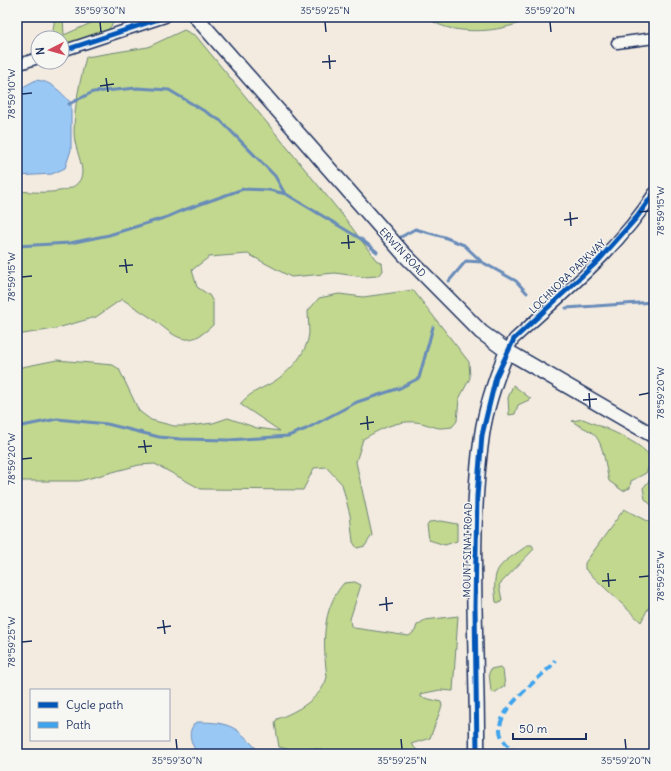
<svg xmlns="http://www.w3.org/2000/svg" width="671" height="771" viewBox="0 0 671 771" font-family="Delius,sans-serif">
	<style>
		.green { fill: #c2d88e; stroke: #6e8476 }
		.water { fill: #9ac8f5; stroke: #678bb9 }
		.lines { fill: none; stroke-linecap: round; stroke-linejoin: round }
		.stream { stroke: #678bb9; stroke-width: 3 }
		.street-casing { stroke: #1b2f5e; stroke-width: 13 }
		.secondary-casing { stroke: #1b2f5e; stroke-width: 17 }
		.street { stroke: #f6f6f2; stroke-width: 10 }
		.secondary { stroke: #f6f6f2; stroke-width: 14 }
		.quiet { stroke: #3da3ed; stroke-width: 4; stroke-dasharray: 8 4; stroke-linecap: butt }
		.cycleway-casing { stroke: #f6f6f2; stroke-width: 8 }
		.cycleway { stroke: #0057b8; stroke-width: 5 }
		.ticks { fill: none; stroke: #1b2f5e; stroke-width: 1.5 }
		.labels { text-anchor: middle; stroke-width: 3; stroke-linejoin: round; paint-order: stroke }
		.street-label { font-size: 10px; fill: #1b2f5e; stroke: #f6f6f2 }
		.neatline { fill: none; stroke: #1b2f5e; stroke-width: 1.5 }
		.ticks-label { font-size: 10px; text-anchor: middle; fill: #1b2f5e }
	</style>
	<rect width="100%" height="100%" fill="#f3ebe0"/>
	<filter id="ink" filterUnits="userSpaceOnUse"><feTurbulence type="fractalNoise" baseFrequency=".025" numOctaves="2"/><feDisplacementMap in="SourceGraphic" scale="8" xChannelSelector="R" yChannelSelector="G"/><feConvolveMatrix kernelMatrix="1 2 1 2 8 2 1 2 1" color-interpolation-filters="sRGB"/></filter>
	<g filter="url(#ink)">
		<path class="green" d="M55 17H63L64 35 100 19 114 21C107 39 78 42 62 46V38H49L53 30Z
			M427 17H534C507 30 478 34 449 28 442 26 433 23 427 17Z
			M184 30 196 36 344 217 376 260 382 263 383 271 377 276 364 277 335 273 291 277 248 254 209 257 192 270 197 287 209 295 213 302V325C187 350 177 338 153 319 143 312 132 306 122 299L96 317 54 329 17 335V191C34 192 83 198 82 171 81 158 74 146 74 132 74 107 80 81 86 57L148 47Z
			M413 290 469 362 470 378 459 399 457 421 452 427C436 429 439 428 425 424 403 417 382 428 363 439L356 462 372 535 365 546 357 548 353 542 350 515 342 484 326 467 314 468 303 490 201 489 155 464 139 465 79 481H17V368L57 360 113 365 119 369 139 411 151 420 174 426H189L213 423 228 418 257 428 280 431 240 404C249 394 256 391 268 385 287 375 307 355 309 333 309 326 308 318 308 311L319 298 339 294 363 297Z
			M513 385 531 399 518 405 515 414 509 415 508 398Z
			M583 419C602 427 641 441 652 459L646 473 631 481 630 488 623 491 609 481C605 466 604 440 591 432 584 427 578 426 572 421Z
			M654 475V508L645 499 643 488Z
			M624 509 654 525V597L641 622 585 569V563Z
			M440 521 457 524V541L445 545 429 540 427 525 429 522Z
			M528 545H532L534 549 499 585 502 600 500 603 496 602C491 564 500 566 528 545Z
			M355 582 361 585 350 619 351 626 354 628 409 636 415 631 417 625 425 620 458 616 453 691 440 690 420 694 421 697 441 702 442 706 430 738 411 744 421 754H328C319 747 307 747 298 752L279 747 275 723 277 719C296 712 322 698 327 677 323 645 321 609 344 583Z
			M500 667 503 670 505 686 494 693 491 691 489 673 491 669Z"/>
		<path class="water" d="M36 80C51 81 61 92 71 103V150L65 168 52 174 17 176V90Z
			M196 722C232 722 237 727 261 754H197C191 742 186 732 196 722Z"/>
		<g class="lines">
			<path class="stream" d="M69 104 93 92 137 88 169 90 221 121 275 176 285 194
				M401 237 415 229 444 237 464 245 482 262 516 281 527 293
				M17 246 70 243 109 235 167 217 181 211 243 189 269 190 286 194 361 239 377 252
				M449 281 466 261 482 262
				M566 308 654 302
				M17 427 57 419 107 424 159 437 180 439 229 440 288 436 306 429 357 402 400 388 419 378 433 327"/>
			<defs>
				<path id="street" d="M617 43 654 38
					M62 51 165 17
					M17 65 38 58
					M507 351 514 339C563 294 618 250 654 193"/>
				<path id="secondary" d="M196 17 403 253 481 332 507 351 654 436
					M477 754C478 650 467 539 482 435 486 406 496 378 507 351"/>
			</defs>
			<use href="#street" class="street-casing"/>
			<use href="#secondary" class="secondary-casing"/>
			<use href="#street" class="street"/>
			<use href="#secondary" class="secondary"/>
			<path class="quiet" d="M518 754C509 747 499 740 500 727 501 708 537 680 551 666L555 660"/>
			<defs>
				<path id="cycleway" d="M62 51 165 17
					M477 754 475 606 477 496 482 435 496 377 514 339 598 261 637 217 654 193"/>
			</defs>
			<use href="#cycleway" class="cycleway-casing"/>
			<use href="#cycleway" class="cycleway"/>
		</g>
	</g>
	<path class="ticks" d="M100 22 101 32M325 22 326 32M550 22 551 32M329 55 330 69M322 62 336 61M106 78 108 92M100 86 114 84M22 94 32 93M570 212 571 226M639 212 649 211M564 220 578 218M348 235 349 249M341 243 355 242M125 259 127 273M119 266 133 265M22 277 32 276M589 393 590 407M639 395 649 393M583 400 597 399M367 416 368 430M360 424 374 422M144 440 146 453M138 447 152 446M22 459 32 458M608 573 609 587M639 577 649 576M602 581 616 580M386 597 387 611M379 605 393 603M163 620 165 634M157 628 171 626M22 642 32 641M176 739 177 749M401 739 402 749M625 739 626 749"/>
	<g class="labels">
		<g class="street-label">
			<text transform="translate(403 252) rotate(47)" y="4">ERWIN ROAD</text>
			<text transform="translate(567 276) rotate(-44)" y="4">LOCHNORA PARKWAY</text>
			<text transform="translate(467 550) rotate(-89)" y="4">MOUNT SINAI ROAD</text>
		</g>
	</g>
	<rect width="671" height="771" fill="none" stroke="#f6f6f2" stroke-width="44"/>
	<rect x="30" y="689" width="140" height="52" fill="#f6f6f2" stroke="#9ea6b7"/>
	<rect x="38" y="702" width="20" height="6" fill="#0057b8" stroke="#9ea6b7"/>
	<text x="66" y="709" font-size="12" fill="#1b2f5e">Cycle path</text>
	<rect x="38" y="722" width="20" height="6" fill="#3da3ed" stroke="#9ea6b7"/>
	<text x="66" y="729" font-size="12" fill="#1b2f5e">Path</text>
	<g transform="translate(50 50) rotate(264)"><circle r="19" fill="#f6f6f2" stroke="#9ea6b7"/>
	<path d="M0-3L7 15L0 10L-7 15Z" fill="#d1495b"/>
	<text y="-6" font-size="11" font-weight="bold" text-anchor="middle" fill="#1b2f5e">N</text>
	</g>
	<path d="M513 733v6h73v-6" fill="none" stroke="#1b2f5e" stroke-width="2"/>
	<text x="519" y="733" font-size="12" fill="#1b2f5e" stroke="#f6f6f2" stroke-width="3" paint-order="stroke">50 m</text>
	<rect x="22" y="22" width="627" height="727" class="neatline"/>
	<g class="ticks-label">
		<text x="100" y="14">35°59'30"N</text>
		<text x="325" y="14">35°59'25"N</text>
		<text x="550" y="14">35°59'20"N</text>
		<text transform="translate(11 94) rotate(-90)" y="4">78°59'10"W</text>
		<text transform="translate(660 211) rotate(-90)" y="4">78°59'15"W</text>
		<text transform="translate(11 277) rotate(-90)" y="4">78°59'15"W</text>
		<text transform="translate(660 393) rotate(-90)" y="4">78°59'20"W</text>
		<text transform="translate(11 459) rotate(-90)" y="4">78°59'20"W</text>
		<text transform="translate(660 576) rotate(-90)" y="4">78°59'25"W</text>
		<text transform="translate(11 642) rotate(-90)" y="4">78°59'25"W</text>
		<text x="177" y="764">35°59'30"N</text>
		<text x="402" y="764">35°59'25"N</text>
		<text x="626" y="764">35°59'20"N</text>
	</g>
</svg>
